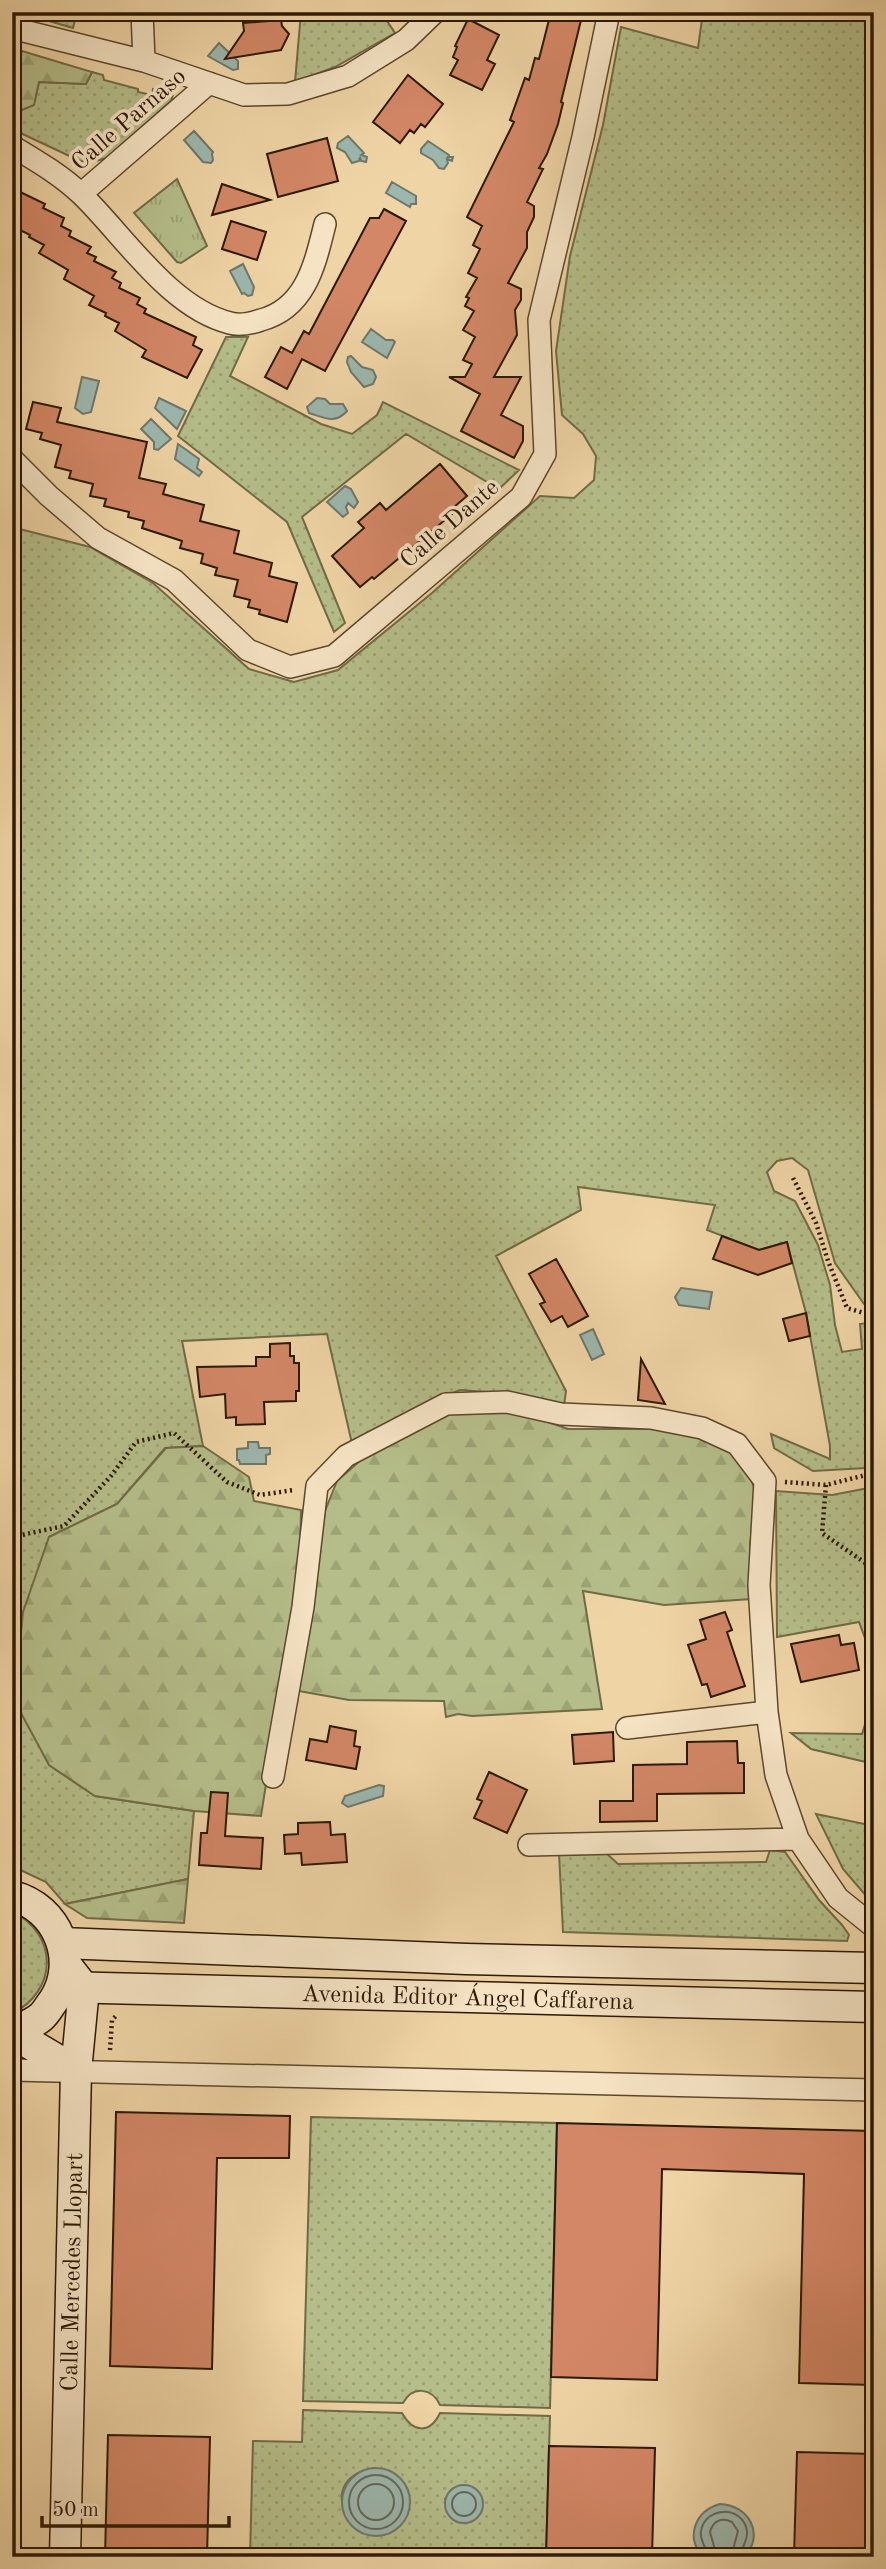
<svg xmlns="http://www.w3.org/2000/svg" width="886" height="2569" viewBox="0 0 886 2569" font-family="'Old Standard TT',serif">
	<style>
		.grass { fill: url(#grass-dots); stroke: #706b46; stroke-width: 2; fill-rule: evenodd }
		.forest { fill: url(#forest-firs); stroke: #706b46; stroke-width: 2 }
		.park { fill: url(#park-tufts); stroke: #706b46; stroke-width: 2 }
		.water { fill: #9cb7ae; stroke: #6f776a; stroke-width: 2 }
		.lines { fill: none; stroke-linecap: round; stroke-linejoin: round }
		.shore { stroke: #646858; stroke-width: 2 }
		.building { fill: #d38766; stroke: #2b1803; stroke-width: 2 }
		.street-casing { stroke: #5c472c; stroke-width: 24 }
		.secondary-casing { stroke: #2b1803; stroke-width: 33 }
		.path { stroke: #2b1803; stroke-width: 4.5; stroke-dasharray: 2 3.5; stroke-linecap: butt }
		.street { stroke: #f5e3c4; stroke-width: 21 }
		.secondary { stroke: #f5e3c4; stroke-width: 30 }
		.labels { text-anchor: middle; stroke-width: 7; stroke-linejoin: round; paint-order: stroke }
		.street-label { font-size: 24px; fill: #2b1803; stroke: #f5e3c4 }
	</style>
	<defs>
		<pattern id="grass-dots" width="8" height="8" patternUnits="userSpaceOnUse" patternTransform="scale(1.75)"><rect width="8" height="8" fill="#b5be8a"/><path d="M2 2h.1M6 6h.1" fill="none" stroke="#9ca375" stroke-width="1.8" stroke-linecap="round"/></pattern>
		<pattern id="forest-firs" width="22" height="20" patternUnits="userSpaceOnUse" patternTransform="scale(1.75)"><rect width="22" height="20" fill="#b5be8a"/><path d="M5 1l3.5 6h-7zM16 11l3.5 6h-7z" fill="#9ca375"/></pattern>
		<pattern id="park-tufts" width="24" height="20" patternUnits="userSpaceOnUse" patternTransform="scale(1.75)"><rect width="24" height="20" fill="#b5be8a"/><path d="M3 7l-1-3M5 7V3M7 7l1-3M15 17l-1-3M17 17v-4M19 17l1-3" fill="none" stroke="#9ca375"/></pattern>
	</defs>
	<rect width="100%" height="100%" fill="#efd4a5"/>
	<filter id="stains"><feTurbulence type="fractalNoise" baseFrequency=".00286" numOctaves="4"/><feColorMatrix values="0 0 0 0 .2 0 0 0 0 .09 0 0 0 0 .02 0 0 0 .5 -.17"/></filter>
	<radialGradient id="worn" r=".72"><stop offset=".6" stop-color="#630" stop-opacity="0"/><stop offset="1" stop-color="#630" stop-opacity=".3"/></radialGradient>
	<path class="grass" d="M18 12H77L73 28Z
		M301 12H381L395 33 335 67 295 82Z
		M703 12H874V1309L864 1304 835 1263 808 1170 792 1158 777 1161 767 1172 774 1191 795 1201 818 1245 830 1285 835 1325 842 1352 862 1349 860 1324 874 1322V1464L866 1468 813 1471 774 1448 771 1434 830 1459V1446L806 1313 787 1242 759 1250 707 1230 715 1205 578 1187 581 1210 496 1256 566 1391 564 1406 512 1394 460 1390 411 1410 353 1448 327 1334 182 1341 203 1446 165 1448 117 1504 49 1537V1765L95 1796 194 1811 188 1879 65 1904 46 1882 12 1866V527L90 547 153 583 249 669 294 682 338 670 432 593 540 496 574 498 594 480 596 456 583 434 562 415 556 351 570 256 603 125 621 27 698 48Z
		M92 72 103 75 104 80 138 89V92L152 95 153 89 173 95 171 101 107 158 92 162 80 161 12 129V114L33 105 39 82 86 84Z
		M226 337H248L230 376 321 424 352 434 377 415 383 402 519 470 499 489 406 434 302 517 345 623 334 632 287 522 178 436Z
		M874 1487V1686L869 1649 859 1622 777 1637 776 1491 832 1495Z
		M874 1696V1764L811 1749 791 1733 862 1734Z
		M816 1814 869 1825 874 1821V1905L843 1869Z
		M770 1850 785 1852 819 1900 842 1925 849 1935 847 1941 563 1932 559 1853 605 1852 618 1864 766 1862Z
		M12 1911C59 1935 58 1990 12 2014Z
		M311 2117 557 2123 550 2408 440 2405C432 2388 413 2385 403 2403L303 2401Z
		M303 2410 402 2413C413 2433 430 2434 440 2413L550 2416 546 2557H250L253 2441 302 2442ZM375 2468 405 2485C411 2497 411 2510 403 2521 367 2569 302 2480 375 2468ZM463 2485 475 2489 482 2500 471 2521 459 2522 445 2499 452 2489Z"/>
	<path class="forest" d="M12 48 92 72 86 84 39 82 34 105 12 114Z
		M511 1409 568 1429H682L721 1441 748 1470 758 1499 750 1544 751 1599 664 1605 583 1591 602 1709 472 1716 458 1714 446 1717 444 1701 349 1700 293 1690 308 1631 325 1511 337 1481 370 1452 450 1412Z
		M203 1446 249 1477 254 1501 301 1510 300 1568 261 1816 194 1811 95 1796 49 1765 14 1700 23 1612 49 1537 117 1504 166 1448Z
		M188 1879 184 1923 87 1918 65 1904Z"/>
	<path class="park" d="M177 179 207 246 181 263 177 262 134 213Z"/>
	<path class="water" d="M219 43 238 61V69L233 70 208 56Z
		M194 131 213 152 212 154 213 160 211 163 203 162 184 140Z
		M348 136 364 153 361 155 367 157 366 162 361 161 360 157 359 161 352 163 345 152 337 148 338 143Z
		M428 141 449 155 448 157H453L452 161 447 159 448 163 444 169 439 168 433 160 421 153V149Z
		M392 182 416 196V204H411L410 207 386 193Z
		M243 264 254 287 252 295 248 296 244 293 242 294 230 271Z
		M371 329 386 340H393L395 342 387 358 362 342Z
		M351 356 362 367 373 370 376 377 373 384 364 387 351 372 347 362 348 357Z
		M82 377 99 381 91 412 83 414 75 408Z
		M159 398 186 411 177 429 155 408Z
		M317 398 325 399 330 404H343L347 411C335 425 323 417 309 413L307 407Z
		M151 419 171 439 158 450 154 449V442L141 429Z
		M178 444 199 459 197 468 202 472 199 476 175 459Z
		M345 486 351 489 358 502 354 508 348 503 346 507 348 513 343 517 327 502Z
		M681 1288 712 1292 709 1309 679 1305 675 1297Z
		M593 1329 604 1354 592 1360 580 1335Z
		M248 1442H258L259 1448H270V1454L266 1455V1464H240L239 1460H237V1449L248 1448Z
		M379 1785 384 1786 383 1796 348 1807 342 1803 345 1796Z
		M342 2502a34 34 0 1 1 68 0a34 34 0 1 1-68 0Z
		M445 2504a19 19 0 1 1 38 0a19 19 0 1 1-38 0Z
		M720 2504C748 2505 766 2534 744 2557H703C685 2537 695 2511 720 2504Z"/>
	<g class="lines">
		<path class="shore" d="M349 2502a27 27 0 1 1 54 0a27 27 0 1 1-54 0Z
			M358 2502a18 18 0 1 1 36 0a18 18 0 1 1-36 0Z
			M452 2504a12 12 0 1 1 24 0a12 12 0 1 1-24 0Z
			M708 2557C707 2547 699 2541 701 2531 705 2506 743 2505 747 2531 748 2541 741 2548 740 2557
			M717 2557 710 2532C713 2521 721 2517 732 2522L738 2531 731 2557"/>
	</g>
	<path class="building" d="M551 12H583L561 102 563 103 558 124 547 154 539 168 543 169 527 202 534 206V217L527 232V248L508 283 521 289V300L515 310 517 335 494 377H521L501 415 523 426V441L514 458 461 431 480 394 449 377H465L472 364 463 360 475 337 463 330 474 311 465 306 469 298 466 297 477 278 468 273 480 249 473 245 482 226 467 217 514 122 510 120 525 78 529 80 535 58 539 59Z
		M468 19 499 35 487 60 495 64 482 90 450 75 458 60 453 57 457 47 455 46Z
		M281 20 282 26 289 34 281 50 225 59 244 31 243 23Z
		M408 75 443 104 425 127 421 124 414 133 410 130 400 143 373 122Z
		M327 138 338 181 278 197 267 154Z
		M222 184 270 200 212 215Z
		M12 188 45 204 43 208 64 218 61 226 71 231 69 236 91 247 87 253 96 257 94 261 116 272 112 278 121 283 119 288 140 298 137 304 146 309 144 313 196 337 193 345 202 350 187 378 142 357 146 350 115 331 119 323 105 316 106 313 89 305 94 296 64 279 68 270 39 253 44 245 29 237 30 235 12 226Z
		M384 209 406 221 325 371 302 359 287 389 265 377 281 347 292 353 304 331 309 334 370 218H379Z
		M231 221 266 232 257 260 222 249Z
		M33 402 61 408 57 422 147 442 139 478 166 484 163 494 204 505 200 521 239 531 234 553 272 563 269 576 297 583 287 622 259 614 260 610 248 607 250 600 234 596 238 580 215 575 217 568 201 563 203 554 180 548 182 541 142 528 144 521 128 517 129 512 104 506 106 499 90 496 93 484 69 478 71 471 55 467 61 445 40 439 42 433 26 429Z
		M440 464 467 496 454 507 457 510 374 579 372 577 360 587 332 556 364 528 358 522 380 503 386 510Z
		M722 1236 759 1250 787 1242 792 1263 758 1275 713 1259Z
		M556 1259 588 1316 568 1327 562 1316 551 1322 540 1304 545 1302 529 1274Z
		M806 1313 810 1336 789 1341 783 1319Z
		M290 1343V1356H294V1363H299V1391H296V1401L264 1402 265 1424 236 1425V1417L226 1418 225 1394 200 1397 197 1367 256 1366V1357H270V1344Z
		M641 1359 665 1404 638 1400Z
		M725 1612 732 1630 727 1632 745 1686 711 1697 707 1684 702 1685 688 1645 706 1639 700 1620Z
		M839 1635 841 1645 854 1643 859 1670 801 1682 791 1644Z
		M330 1726 356 1731 354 1746 360 1747 356 1769 306 1760 310 1739 327 1742Z
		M613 1732 614 1761 574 1764 572 1735Z
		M737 1741 738 1763H744V1793L657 1794V1821L600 1822V1801H633V1765L687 1764V1742Z
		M489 1772 527 1790 507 1833 474 1818 482 1801 477 1799Z
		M211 1792 228 1793 225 1836 263 1838 261 1869 199 1865 201 1833H207Z
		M330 1822 331 1835 345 1834 347 1862 302 1865 301 1853 285 1854 284 1835 298 1834V1823Z
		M116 2112 290 2116 289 2158H217L212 2369 110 2366Z
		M557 2123 874 2131V2385L799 2383 804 2174 662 2169 657 2380 551 2377Z
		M108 2435 210 2437 207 2557H105Z
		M549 2446 655 2448 652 2557H546Z
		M797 2452 874 2454V2557H794Z"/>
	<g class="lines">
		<defs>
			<path id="street" d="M142 12 144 61
				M12 28 144 61 244 95 288 94 348 76 406 40 435 12
				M12 146C37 161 61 175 82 195 125 237 170 308 230 323 239 326 252 323 261 320 306 308 315 264 325 224
				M81 194 209 83
				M12 459 49 496 98 538 174 580 248 650 290 667 334 656 521 497 545 454 539 320 583 137 609 12
				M627 1728 767 1712 776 1775 798 1839
				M273 1777 303 1607 317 1486 346 1456 446 1404 507 1402 561 1414 651 1418 702 1428 737 1444 765 1481 759 1585 767 1712
				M529 1845 798 1839 838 1898 874 1927
				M12 2070 874 2090"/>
			<g id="secondary">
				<path d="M12 1896C58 1907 79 1961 54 2000 50 2005 46 2013 41 2017 33 2024 21 2028 12 2033"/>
				<path d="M62 1943 466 1959 874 1968"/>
				<path id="s1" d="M62 1987 874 2007"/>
				<path d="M12 2033 76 2071"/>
				<path id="s2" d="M65 2557 76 2071 84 1988 66 1965"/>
			</g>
		</defs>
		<use href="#street" class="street-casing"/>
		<use href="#secondary" class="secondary-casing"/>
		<path class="path" d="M793 1178 816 1223 828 1261 847 1308 874 1316
			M785 1482 826 1485 874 1473
			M826 1485 822 1533 874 1569
			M12 1537 64 1526 111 1476 136 1442 174 1433 227 1482 260 1495 294 1490
			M110 2050 112 2020 117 2015"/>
		<use href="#street" class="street"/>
		<use href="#secondary" class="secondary"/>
	</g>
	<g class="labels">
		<g class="street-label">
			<text transform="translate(128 119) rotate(-41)" y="8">Calle Parnaso</text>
			<text transform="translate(449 523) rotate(-41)" y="8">Calle Dante</text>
			<text dy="8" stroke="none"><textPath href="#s1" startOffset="406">Avenida Editor Ángel Caffarena</textPath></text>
			<text dy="8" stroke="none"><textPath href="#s2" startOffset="285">Calle Mercedes Llopart</textPath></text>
		</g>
	</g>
	<rect width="886" height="2569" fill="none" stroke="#efd4a5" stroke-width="42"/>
	<rect x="14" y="14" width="858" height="2541" fill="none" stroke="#2b1803" stroke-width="3.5"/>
	<rect x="21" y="21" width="844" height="2527" fill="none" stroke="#2b1803" stroke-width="2"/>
	<path d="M42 2516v10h187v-10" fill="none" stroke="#2b1803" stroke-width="3.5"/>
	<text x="52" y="2516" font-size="21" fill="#2b1803" stroke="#f5e3c4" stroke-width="5" paint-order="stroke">50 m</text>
	<rect width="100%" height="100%" filter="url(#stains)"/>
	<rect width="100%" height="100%" fill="url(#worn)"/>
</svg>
